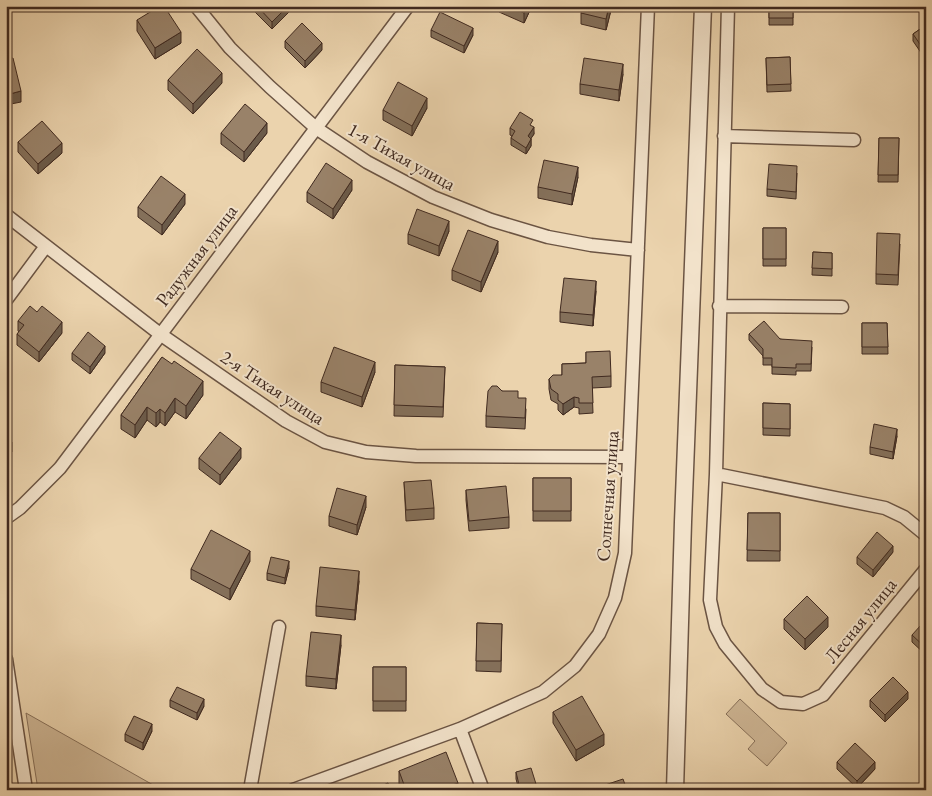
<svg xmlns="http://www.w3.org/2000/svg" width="932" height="796" viewBox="0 0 932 796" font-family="'EB Garamond',serif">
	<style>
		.green { fill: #ceb695; stroke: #87705a }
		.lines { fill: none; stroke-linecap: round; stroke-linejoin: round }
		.minor-casing { stroke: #6b5443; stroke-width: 15 }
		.tertiary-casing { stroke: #6b5443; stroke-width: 19 }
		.minor { stroke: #f2e2ca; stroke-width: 12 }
		.tertiary { stroke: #f2e2ca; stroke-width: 16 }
		.wall { fill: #84705a; stroke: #402a20 }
		.shaded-wall { fill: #6b5b4a; stroke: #402a20 }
		.building { fill: #998269; stroke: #402a20 }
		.labels { text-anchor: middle; stroke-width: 4; stroke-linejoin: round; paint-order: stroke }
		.street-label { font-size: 19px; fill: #402a20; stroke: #f2e2ca }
	</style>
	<rect width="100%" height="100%" fill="#ebd3ad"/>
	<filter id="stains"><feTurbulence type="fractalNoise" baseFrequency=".004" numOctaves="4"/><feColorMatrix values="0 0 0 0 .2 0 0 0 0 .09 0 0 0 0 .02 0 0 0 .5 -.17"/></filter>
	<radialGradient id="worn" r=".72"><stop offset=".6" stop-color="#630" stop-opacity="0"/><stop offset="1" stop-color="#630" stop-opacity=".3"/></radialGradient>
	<path class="green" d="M740 699 787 743 767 766 748 749 755 741 726 714Z
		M26 713 162 790H38Z"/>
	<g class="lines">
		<defs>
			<path id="minor" d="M196 6 230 48 270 87 316 128 367 162 433 197 491 220 548 237 591 245 638 250
				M728 6 716 474 710 600 716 627 725 644 762 689 781 702 803 704 823 695 926 569
				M724 136 854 140
				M6 215 160 334 286 421 325 442 366 452 416 456 629 457
				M6 300 46 246
				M719 306 842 307
				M716 474 885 508 904 517 926 535
				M6 518 20 508 60 468 408 6
				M6 659 26 790
				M460 729 483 790
				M250 790 279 627
				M293 790 460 729 543 692 575 666 599 634 615 598 625 553 648 6"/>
			<path id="tertiary" d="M675 790 683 522 703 6"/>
		</defs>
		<use href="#minor" class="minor-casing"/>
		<use href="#tertiary" class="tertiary-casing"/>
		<use href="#minor" class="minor"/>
		<use href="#tertiary" class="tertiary"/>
	</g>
	<path class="wall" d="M254 6H289V12L272 29 254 11Z
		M499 6H532L524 23 499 12Z
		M612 6 606 30 581 24V13Z
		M769 6H793V25H769Z
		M137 20 181 43 155 59 137 31Z
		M926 25V60L913 41V34Z
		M431 30 473 35 464 53 431 37Z
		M285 41 322 50 305 68 285 48Z
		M790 57 791 91 767 92 766 58Z
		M623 74 619 101 580 94V84Z
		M168 80 222 83 193 114 168 90Z
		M427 108 412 136 383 120V110Z
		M533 127 534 134 531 138V146L526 154 511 145V138L512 136 510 135V128Z
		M221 133H267L244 162 221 144Z
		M879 138H899L898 182H878Z
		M18 142 62 153 38 174 18 152Z
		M797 173 796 199 767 196V189Z
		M578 177 572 205 538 198V187Z
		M352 190 333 219 307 202V192Z
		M185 204 162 235 138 217V207Z
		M763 228H786V266H763Z
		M449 231 439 256 408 244V234Z
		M900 244 898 285 876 284V274Z
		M498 252 481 292 452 280V270Z
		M813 252 832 253V276L812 275Z
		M596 291 593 326 560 322V312Z
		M18 321 62 333 39 362 17 345V334L19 332 18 331Z
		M862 323H887L888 354H862Z
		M749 334 780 339 812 347 811 371H796V375L772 374V365H763V356L749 340Z
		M586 352 611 376V387L592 388 593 413 579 414V408L574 407 563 415 558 410V404L551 400 549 389V379L562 375V364L586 363Z
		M72 353H105L90 374 72 360Z
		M162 357 203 395 186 419 175 412 165 426 160 422 156 427 147 420 135 438 121 429V415Z
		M395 365 445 367 443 417 394 416Z
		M375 372 362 407 321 392V382Z
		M502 391 518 398 526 409 525 429 486 427V416Z
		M763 403 790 404V436L763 435Z
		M897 436 893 459 870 454V447Z
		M199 458H241L220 485 199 469Z
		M533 478H571V521H533Z
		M404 482 434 508V519L406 521Z
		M466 490 509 517V528L469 531 466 500Z
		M366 507 357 535 329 526V516Z
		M748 513H780V561H747Z
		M893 552 873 577 857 564V557Z
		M250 561 230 600 191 579V569Z
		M289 568 285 584 267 580V573Z
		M359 581 355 620 316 616V606Z
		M784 619 828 627 805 650 784 629Z
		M477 623 502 624 501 672 476 671Z
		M926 629V655L912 642V635Z
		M341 645 336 689 306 686V676Z
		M373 667H406V711H373Z
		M908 699 885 722 870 707V700Z
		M170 700 204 706 197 720 170 707Z
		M553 712 604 745 576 761 553 723Z
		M152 731 143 750 125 741V734Z
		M837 762 875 769 857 788 837 769Z
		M399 771 458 790H401L399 784Z
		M516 772 536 790H519L516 779Z"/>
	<path class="shaded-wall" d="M288 6H289V12L272 29V22Z
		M527 6H532L524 23V13Z
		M609 6H612L606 30V19Z
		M473 28V35L464 53V46Z
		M181 32V43L155 59V48Z
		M322 43V50L305 68V61Z
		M623 64V74L619 101V90Z
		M222 73V83L193 114V104Z
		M21 91V102L6 105V95Z
		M427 98V108L412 136V126Z
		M267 123V133L244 162V152Z
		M534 127V134L528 143V136Z
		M531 139V146L526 154V148Z
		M62 143V153L38 174V164Z
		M578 167V177L572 205V194Z
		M352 180V190L333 219V209Z
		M185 194V204L162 235V225Z
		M449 221V231L439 256V246Z
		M498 241V252L481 292V282Z
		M596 281V291L593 326V315Z
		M62 322V333L39 362V352Z
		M105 346V353L90 374V367Z
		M375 362V372L362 407V397Z
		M203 381V395L186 419V406Z
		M574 397V407L563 415V404Z
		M175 398V412L165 426V413Z
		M147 407V420L135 438V425Z
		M160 409V422L156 427V413Z
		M897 429V436L893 459V452Z
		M12 442V452L6 458V448Z
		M241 448V458L220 485V475Z
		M366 496V507L357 535V525Z
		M893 546V552L873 577V570Z
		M250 551V561L230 600V589Z
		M289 561V568L285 584V578Z
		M359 571V581L355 620V610Z
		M828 617V627L805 650V639Z
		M341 635V645L336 689V679Z
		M908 692V699L885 722V715Z
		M204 699V706L197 720V713Z
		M152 724V731L143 750V743Z
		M604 734V745L576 761V750Z
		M875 762V769L857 788V781Z
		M458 783V790H439Z
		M536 784V790H520V789Z"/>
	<path class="building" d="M160 6H164L181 32 155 48 137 20Z
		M257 6H288L272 22Z
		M509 6H527L524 13Z
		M583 6H609L606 19 581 13Z
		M769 6H793V18H769Z
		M440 12 473 28 464 46 431 30Z
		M302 23 322 43 305 61 285 41Z
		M926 25V53L913 34Z
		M197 49 222 73 193 104 168 80Z
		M790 57 791 84 767 85 766 58Z
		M13 58 21 91 6 95V60Z
		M584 58 623 64 619 90 580 84Z
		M398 82 427 98 412 126 383 110Z
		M245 104 267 123 244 152 221 133Z
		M520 112 533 120 530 125 534 127 528 136 531 139 526 148 511 138 515 131 510 128Z
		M42 121 62 143 38 164 18 142Z
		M879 138H899L898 175H878Z
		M544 160 578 167 572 194 538 187Z
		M326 163 352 180 333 209 307 192Z
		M769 164 797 166 796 192 767 189Z
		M161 176 185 194 162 225 138 207Z
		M417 209 449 221 439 246 408 234Z
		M763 228H786V259H763Z
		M468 230 498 241 481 282 452 270Z
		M877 233 900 234 898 275 876 274Z
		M813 252 832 253V269L812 268Z
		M564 278 596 281 593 315 560 312Z
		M30 306 37 312 42 306 62 322 39 352 17 334 24 325 18 321Z
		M764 321 780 339 812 341 811 364H796V368L772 367V358H763V349L749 334Z
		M862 323H887L888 347H862Z
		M88 332 105 346 90 367 72 353Z
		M334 347 375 362 362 397 321 382Z
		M610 351 611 376 592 377 593 403H579V398L574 397 563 404 558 400V394L551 389 549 379 553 375H562V364L586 363V352Z
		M162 357 172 364 174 361 203 381 186 406 175 398 165 413 160 409 156 413 147 407 135 425 121 415Z
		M395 365 445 367 443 407 394 405Z
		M492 386H497L502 391H518V398H526L525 418 486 416 488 391Z
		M763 403 790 404V429L763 428Z
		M874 424 897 429 893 452 870 447Z
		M220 432 241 448 220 475 199 458Z
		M6 437 12 442 6 448Z
		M533 478H571V511H533Z
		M431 480 434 508 406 510 404 482Z
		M506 486 509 517 469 521 466 490Z
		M337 488 366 496 357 525 329 516Z
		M748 513H780V551L747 550Z
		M211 530 250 551 230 589 191 569Z
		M877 532 893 546 873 570 857 557Z
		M271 557 289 561 285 578 267 573Z
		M320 567 359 571 355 610 316 606Z
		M807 596 828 617 805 639 784 619Z
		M477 623 502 624 501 661H476Z
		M921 625 926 629V648L912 635Z
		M311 632 341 635 336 679 306 676Z
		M373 667H406V701H373Z
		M893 677 908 692 885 715 870 700Z
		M177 687 204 699 197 713 170 700Z
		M582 696 604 734 576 750 553 712Z
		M134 716 152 724 143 743 125 734Z
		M855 743 875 762 857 781 837 762Z
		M446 752 458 783 439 790H406L399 771Z
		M531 768 536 784 520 789 516 772Z
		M623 779 627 790 593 789Z
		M388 783 391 790H371Z"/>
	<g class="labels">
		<g class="street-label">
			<text transform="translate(402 156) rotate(29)" y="7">1-я Тихая улица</text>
			<text transform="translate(196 255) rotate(-53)" y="7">Радужная улица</text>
			<text transform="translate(273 387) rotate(33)" y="7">2-я Тихая улица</text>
			<text transform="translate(607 496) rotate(-86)" y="7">Солнечная улица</text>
			<text transform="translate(860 620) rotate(-51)" y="7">Лесная улица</text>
		</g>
	</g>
	<rect width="932" height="796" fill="none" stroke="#ebd3ad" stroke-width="25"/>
	<rect x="8" y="8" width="917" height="781" fill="none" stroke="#402a20" stroke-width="2.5"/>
	<rect x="12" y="12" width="907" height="771" fill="none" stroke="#402a20"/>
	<rect width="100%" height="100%" filter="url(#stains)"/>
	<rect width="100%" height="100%" fill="url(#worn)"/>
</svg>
